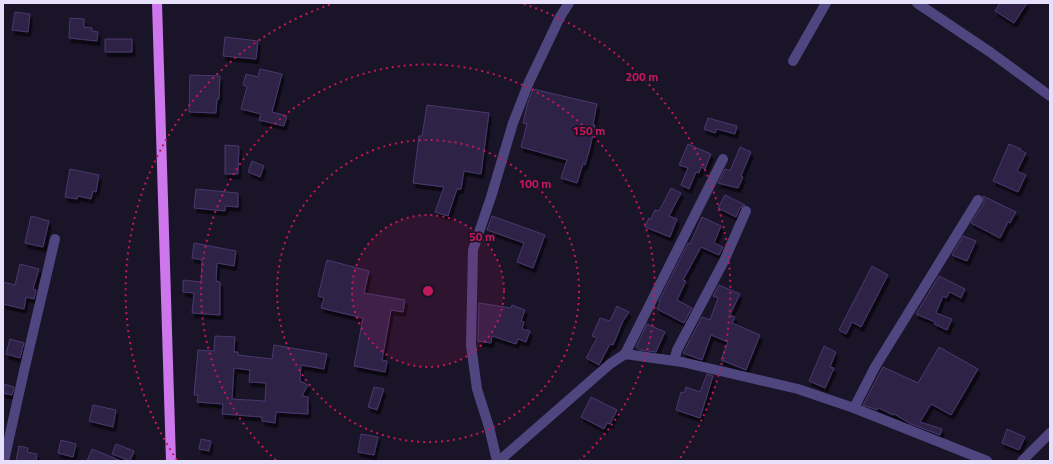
<svg xmlns="http://www.w3.org/2000/svg" width="1053" height="464" viewBox="0 0 1053 464" font-family="'Titillium Web',sans-serif">
	<style>
		.building { fill: #2e2346; stroke: #4a386f; fill-rule: evenodd; filter: url(#shadow) }
		.lines { fill: none; stroke-linecap: round; stroke-linejoin: round }
		.minor { stroke: #4f4680; stroke-width: 10 }
		.major { stroke: #ce76eb; stroke-width: 10 }
		.ring { fill: none; stroke: #c2185b; stroke-width: 2; stroke-dasharray: 2 4 }
		.centre { fill: #c2185b; stroke: #1a1428; stroke-width: 2 }
		.ring-label { font-size: 12px; text-anchor: middle; font-weight: bold; fill: #c2185b; stroke: #1a1428; stroke-width: 3.5; stroke-linejoin: round; paint-order: stroke }
	</style>
	<defs>
		<filter id="shadow"><feDropShadow dx="2.5" dy="4.5" stdDeviation="0" flood-color="#0009"/></filter>
	</defs>
	<rect width="100%" height="100%" fill="#1a1428"/>
	<path class="building" d="M1000 3H1027L1014 23 995 11Z
		M15 12 30 14 28 32 12 30Z
		M70 18 84 19V27L92 28V31L98 32 97 41 69 38Z
		M225 37 258 41 256 59 223 56Z
		M105 39H132V52H105Z
		M260 69 282 74 272 112 287 116 284 126 259 120 261 114 241 109 247 87 243 85 246 74 258 77Z
		M190 75 220 76 219 99H217L216 113 189 112Z
		M533 89 597 104 593 125H595L590 148 585 165 583 164 577 183 561 178 567 160 521 147 527 124 523 123 528 102Z
		M427 105 489 113 481 174 464 171 461 189H457L448 216 435 212 444 187 413 183 419 136H422Z
		M708 118 737 126 735 134 717 129 715 133 704 129Z
		M688 144 711 154 705 169 701 167 699 173 696 172 689 189 681 185 688 168 679 165Z
		M1009 144 1021 149 1020 150 1026 153 1017 171 1026 175 1018 192 993 181Z
		M225 145 239 146 238 174H225Z
		M740 147 751 152 741 176 743 177 738 188 718 183 725 169 730 171Z
		M252 161 264 166 260 177 248 172Z
		M70 169 99 175 96 192 93 191 91 199 78 196 77 199 65 197Z
		M671 188 681 193 669 216 677 219 670 237 645 227 649 218 651 219 655 210 659 211Z
		M196 189 238 193V207L225 206V211L194 208Z
		M725 195 745 205 740 208 736 217 718 208Z
		M983 196 1016 212 1010 223 1008 222 1000 238 971 223 984 203V200Z
		M31 216 49 221 43 247 25 243Z
		M492 216 545 235 533 268 517 262 524 243 487 230Z
		M702 217 721 226 714 243 723 247 719 255 701 247 683 280 686 281 677 300 692 308 684 323 657 309 660 302 659 301 688 243 690 244Z
		M963 236 976 241 967 261 952 255Z
		M194 243 236 251 234 266 217 263 216 281 220 282V315L192 313 194 293 183 292V280L201 282 202 260 192 258Z
		M327 260 369 271 364 293 405 300 403 312 391 310 382 360 387 361 385 372 354 366 363 318 321 308 324 298 318 296Z
		M20 264 39 269 33 289 36 290 34 299 26 297 24 309 3 304V282L15 285Z
		M872 266 888 275 861 327 852 322 846 334 839 330Z
		M939 276 965 289 961 298 950 292 946 298 943 296 936 313 952 319 947 330 934 324 935 322 916 314Z
		M719 285 740 294 730 315 735 317 732 323 760 335 746 370 721 360 728 342 711 335 702 360 683 353 702 317 710 320 718 298 713 296Z
		M479 303 511 308 512 305 525 310 521 321 524 322 522 329 530 331 526 342 518 339 516 344 492 336 491 343 478 341Z
		M617 306 629 312 623 321 613 345 610 344 599 365 586 358 597 338 592 336 600 318 610 321Z
		M647 324 665 332 656 352 640 350 636 347Z
		M215 336 235 337 234 352H238V355L272 359 274 345 327 354 324 369 301 365 300 381 308 385 302 396 308 397V414L276 412 275 423 262 421V417L222 414 223 404 197 402 198 395H194L198 350 214 351ZM234 368 250 370 249 382 266 383 265 401 232 399Z
		M10 339 24 343 20 358 6 354Z
		M824 346 836 352 830 367 834 368 825 388 809 381Z
		M939 347 978 369 951 415 931 404 920 422 942 429 940 435 911 424 894 414 893 415 879 408 877 410 863 405 883 367 918 383Z
		M707 374 713 376 700 418 676 410 681 392 684 393 686 387 700 392Z
		M3 384 14 387 12 395 3 393Z
		M374 387 384 389 377 410 368 407Z
		M591 397 617 410 610 424 607 423 604 429 581 417Z
		M93 405 116 410 113 427 89 421Z
		M1007 429 1025 437 1019 450 1002 443Z
		M361 434 378 437 374 455 358 452Z
		M201 439 211 441 209 451 199 449Z
		M61 440 76 444 73 457 58 453Z
		M116 444 134 451 130 461 112 454Z
		M19 446 28 448 27 452 37 454 36 461H16Z
		M92 449 121 461H87Z"/>
	<g class="lines">
		<path class="minor" d="M917 3 990 52 1050 96
			M793 61 826 3
			M625 354 682 362 798 389 854 408 987 461
			M674 361 677 350 724 261 746 211
			M854 408 875 367 978 200
			M4 461 24 371 55 239
			M497 461 489 427 477 389 471 345 473 250 491 197 513 123 529 82 560 17 569 3
			M499 461 610 364 625 354 723 159
			M1022 461 1050 433"/>
		<path class="major" d="M157 3 171 461"/>
	</g>
	<circle cx="428" cy="291" r="76" fill="#c2185b" fill-opacity=".12"/>
	<g class="ring">
		<circle cx="428" cy="291" r="76"/>
		<circle cx="428" cy="291" r="151"/>
		<path d="M276 460A227 227 0 1 1 580 460"/>
		<path d="M177 460A303 303 0 0 1 332 4M524 4A303 303 0 0 1 679 460"/>
	</g>
	<circle cx="428" cy="291" r="6" class="centre"/>
	<g class="ring-label">
		<text x="642" y="81">200 m</text>
		<text x="589" y="135">150 m</text>
		<text x="535" y="188">100 m</text>
		<text x="482" y="241">50 m</text>
	</g>
	<rect width="1053" height="464" fill="none" stroke="#e6e0fb" stroke-width="8"/>
</svg>
